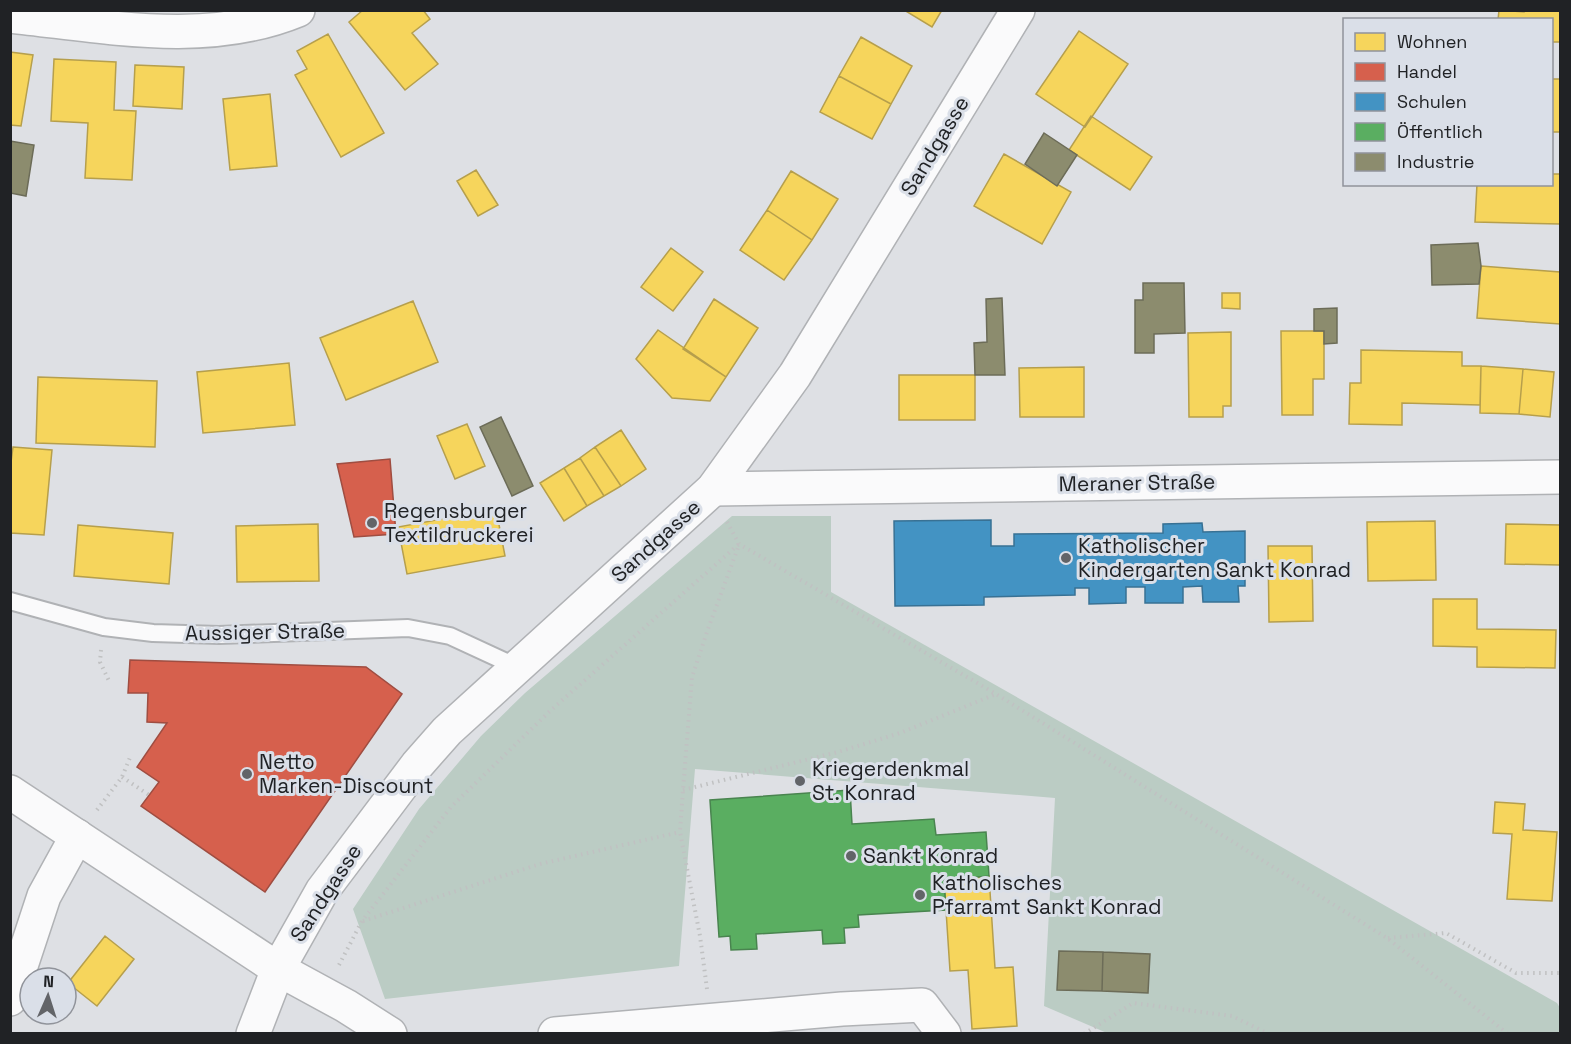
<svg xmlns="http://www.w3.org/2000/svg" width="1571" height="1044" viewBox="0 0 1571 1044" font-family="'Space Grotesk',sans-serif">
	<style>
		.green { fill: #bbccc4 }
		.homes { fill: #f6d55c; stroke: #b69f4c; stroke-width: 1.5 }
		.shops { fill: #d6604d; stroke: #9f4d41; stroke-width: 1.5 }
		.schools { fill: #4393c3; stroke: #387194; stroke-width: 1.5 }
		.public { fill: #5aae61; stroke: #49844f; stroke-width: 1.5 }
		.industry { fill: #8c8c6e; stroke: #6c6c58; stroke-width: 1.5 }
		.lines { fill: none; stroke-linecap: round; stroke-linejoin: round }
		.service-casing { stroke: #b0b2b5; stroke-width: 20 }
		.minor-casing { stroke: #b0b2b5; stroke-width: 36 }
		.tertiary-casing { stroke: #b0b2b5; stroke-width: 36 }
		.path { stroke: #c0c1c2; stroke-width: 4; stroke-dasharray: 1.5 4.5; stroke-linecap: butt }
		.service { stroke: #fafafb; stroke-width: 16 }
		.minor { stroke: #fafafb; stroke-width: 33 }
		.tertiary { stroke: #fafafb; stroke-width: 33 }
		.poi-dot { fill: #626468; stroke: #dadfe8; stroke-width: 2 }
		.labels { text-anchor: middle; stroke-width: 6; stroke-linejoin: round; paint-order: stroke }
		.street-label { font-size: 21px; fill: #202225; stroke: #dadfe8 }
		.poi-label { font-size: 21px; fill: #202225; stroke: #dadfe8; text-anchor: start }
	</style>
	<rect width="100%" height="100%" fill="#dee0e4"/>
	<path class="green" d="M732 516H831V592L1557 1003 1560 1008V1033H1107L1044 1006 1055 798 695 769 679 966 385 999 353 909 419 809 481 736 525 693Z"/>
	<path class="homes" d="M363 10H423L430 19 412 33 438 64 405 90 349 22Z
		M904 10H942L932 27Z
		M1499 10 1524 12V10H1560V42H1552V20H1498Z
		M1079 31 1128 64 1085 127 1036 94Z
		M328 34 384 133 341 157 295 75 307 69 297 51Z
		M861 37 912 66 891 104 839 76Z
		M10 52 33 55 21 126 10 125Z
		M54 59 116 62 114 110 136 111 132 180 85 178 88 123 51 121Z
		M135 65 184 67 182 109 133 106Z
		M839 76 891 104 872 139 820 112Z
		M1552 79H1560V132H1552Z
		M270 94 277 166 230 170 223 99Z
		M1091 116 1152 157 1130 190 1069 150Z
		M1004 154 1071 192 1042 244 974 206Z
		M476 170 498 205 478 216 457 181Z
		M791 171 838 199 812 240 767 210Z
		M1552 174H1560V224L1475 222 1477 184H1552Z
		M767 210 812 240 784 280 740 250Z
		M671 248 703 272 673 311 641 287Z
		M1481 266 1560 272V324L1477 318Z
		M1222 293H1240V309L1222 308Z
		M714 299 758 328 726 377 683 349Z
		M413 301 438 362 346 400 320 338Z
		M658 330 726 377 710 401 672 398 636 359Z
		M1281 331H1324V379H1313V415H1282Z
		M1231 332V406H1223V417H1189L1188 333Z
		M1361 350 1462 352V366H1481L1480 405 1402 403V425L1349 424 1350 383H1361Z
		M289 363 295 425 203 433 197 372Z
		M1481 366 1523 369 1519 414 1480 413Z
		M1084 367V417H1020L1019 368Z
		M1523 369 1554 372 1550 417 1519 414Z
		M899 375H975V420H899Z
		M38 377 157 381 155 447 36 443Z
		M467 424 485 466 455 479 437 436Z
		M621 430 646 469 621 486 595 447Z
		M13 447 52 450 44 535 10 533V470Z
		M595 447 621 486 604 496 580 458Z
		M580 458 604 496 587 506 564 468Z
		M564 468 587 506 564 521 540 483Z
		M496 509 505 556 407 574 398 527Z
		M1435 521 1436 580 1368 581 1367 522Z
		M318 524 319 581 237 582 236 526Z
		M1506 524 1560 525V565L1505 564Z
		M78 525 173 533 169 584 74 576Z
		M1268 546H1312L1313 621 1269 622Z
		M1433 599H1477V629L1556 630 1555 668 1477 667V647L1433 646Z
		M1495 802 1525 804 1523 830 1557 832 1552 901 1507 899 1512 834 1493 833Z
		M989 876 995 968 1013 967 1017 1026 972 1029 968 970 950 971 944 880Z
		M105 936 134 959 97 1006 68 983Z"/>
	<path class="shops" d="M390 459 396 534 354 537 337 464Z
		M130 660 366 667 402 694 265 892 141 806 159 782 137 767 167 723 147 722 148 693H128Z"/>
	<path class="schools" d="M991 520V546H1014V534L1163 533V524L1202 523 1203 532 1245 531V586H1238L1239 602H1203L1202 586 1183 587V603H1145V587H1126V603L1089 604V588H1075V595L984 597V605L895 606 894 521Z"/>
	<path class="public" d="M850 790 852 824 934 819 936 835 986 832 989 876 944 880 946 910 858 915 859 927 844 928 845 943 823 944 822 930 756 934 757 949 731 950 730 936 719 937 710 800Z"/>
	<path class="industry" d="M1044 133 1077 155 1057 186 1025 164Z
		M10 141 34 145 26 196 10 193Z
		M1478 243 1481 266 1479 284 1432 285 1431 245Z
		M1143 283H1184L1185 333 1154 334V353H1135V300H1143Z
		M1002 298 1005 375H975L974 343 987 342 986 299Z
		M1337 308V343L1324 344V331H1314V309Z
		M501 417 533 486 512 496 480 427Z
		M1059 951 1103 952 1102 991 1057 990Z
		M1103 952 1150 954 1148 993 1102 991Z"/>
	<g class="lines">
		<defs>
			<path id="service" d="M10 601 104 627 153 633 219 635 408 628 450 636 517 667"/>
			<path id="minor" d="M10 16C105 26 206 48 298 10
				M713 489 1560 477
				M278 969 346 1006 390 1034
				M10 999 44 896 77 836
				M555 1034 842 1009 922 1005 944 1034"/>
			<path id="tertiary" d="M10 792 278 969
				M253 1034 278 969 322 891 417 765 447 731 713 489 795 375 1018 10"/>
		</defs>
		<use href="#service" class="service-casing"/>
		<use href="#minor" class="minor-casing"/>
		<use href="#tertiary" class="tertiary-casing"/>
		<path class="path" d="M727 522 739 544 996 694 1387 938 1508 1034
			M101 650 100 662 110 683
			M122 777 149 795
			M683 790 838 752 900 733 996 694
			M97 810 122 777 131 755
			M363 921 540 864 680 832
			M1388 938 1446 933 1516 973H1560
			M339 965 362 921 451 807 550 711 739 544
			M707 989 700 936 680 832 683 790 692 677 708 629 739 545
			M1084 1034 1133 1003 1232 1016 1269 1034"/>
		<use href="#service" class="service"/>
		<use href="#minor" class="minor"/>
		<use href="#tertiary" class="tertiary"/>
	</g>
	<g class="poi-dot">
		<circle cx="372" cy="523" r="6"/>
		<circle cx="1066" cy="558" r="6"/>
		<circle cx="247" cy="774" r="6"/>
		<circle cx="800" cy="781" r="6"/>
		<circle cx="851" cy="856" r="6"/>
		<circle cx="920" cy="895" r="6"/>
	</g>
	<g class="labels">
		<g class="street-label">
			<text transform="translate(935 146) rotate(-59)" y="7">Sandgasse</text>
			<text transform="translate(1137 483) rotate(-1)" y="7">Meraner Straße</text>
			<text transform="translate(656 541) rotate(-42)" y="7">Sandgasse</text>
			<text transform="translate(265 632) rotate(-1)" y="7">Aussiger Straße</text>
			<text transform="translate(326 893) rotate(-57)" y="7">Sandgasse</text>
		</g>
		<g class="poi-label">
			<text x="384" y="518">Regensburger<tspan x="384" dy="24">Textildruckerei</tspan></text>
			<text x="1078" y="553">Katholischer<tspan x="1078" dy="24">Kindergarten Sankt Konrad</tspan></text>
			<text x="259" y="769">Netto<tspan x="259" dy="24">Marken-Discount</tspan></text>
			<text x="812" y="776">Kriegerdenkmal<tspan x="812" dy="24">St. Konrad</tspan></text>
			<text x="863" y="863">Sankt Konrad</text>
			<text x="932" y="890">Katholisches<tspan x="932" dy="24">Pfarramt Sankt Konrad</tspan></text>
		</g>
	</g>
	<rect width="1571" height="1044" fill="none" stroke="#202225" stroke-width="24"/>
	<rect x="1343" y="18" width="210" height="168" fill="#dadfe8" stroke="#90939a" stroke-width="1.5"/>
	<rect x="1355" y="33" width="30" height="18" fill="#f6d55c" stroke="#90939a" stroke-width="1.5"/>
	<text x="1397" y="48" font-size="18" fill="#202225">Wohnen</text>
	<rect x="1355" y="63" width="30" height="18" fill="#d6604d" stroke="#90939a" stroke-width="1.5"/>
	<text x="1397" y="78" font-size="18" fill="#202225">Handel</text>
	<rect x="1355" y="93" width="30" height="18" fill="#4393c3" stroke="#90939a" stroke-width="1.5"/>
	<text x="1397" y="108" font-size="18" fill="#202225">Schulen</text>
	<rect x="1355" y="123" width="30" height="18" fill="#5aae61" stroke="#90939a" stroke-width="1.5"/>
	<text x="1397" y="138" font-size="18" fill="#202225">Öffentlich</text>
	<rect x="1355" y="153" width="30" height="18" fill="#8c8c6e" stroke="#90939a" stroke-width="1.5"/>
	<text x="1397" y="168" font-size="18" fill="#202225">Industrie</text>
	<g transform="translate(48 996) rotate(3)"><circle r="28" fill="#dadfe8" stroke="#90939a" stroke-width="1.5"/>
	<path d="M0-4.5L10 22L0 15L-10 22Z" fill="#626468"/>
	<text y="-9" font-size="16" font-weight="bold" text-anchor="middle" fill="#202225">N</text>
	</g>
</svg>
